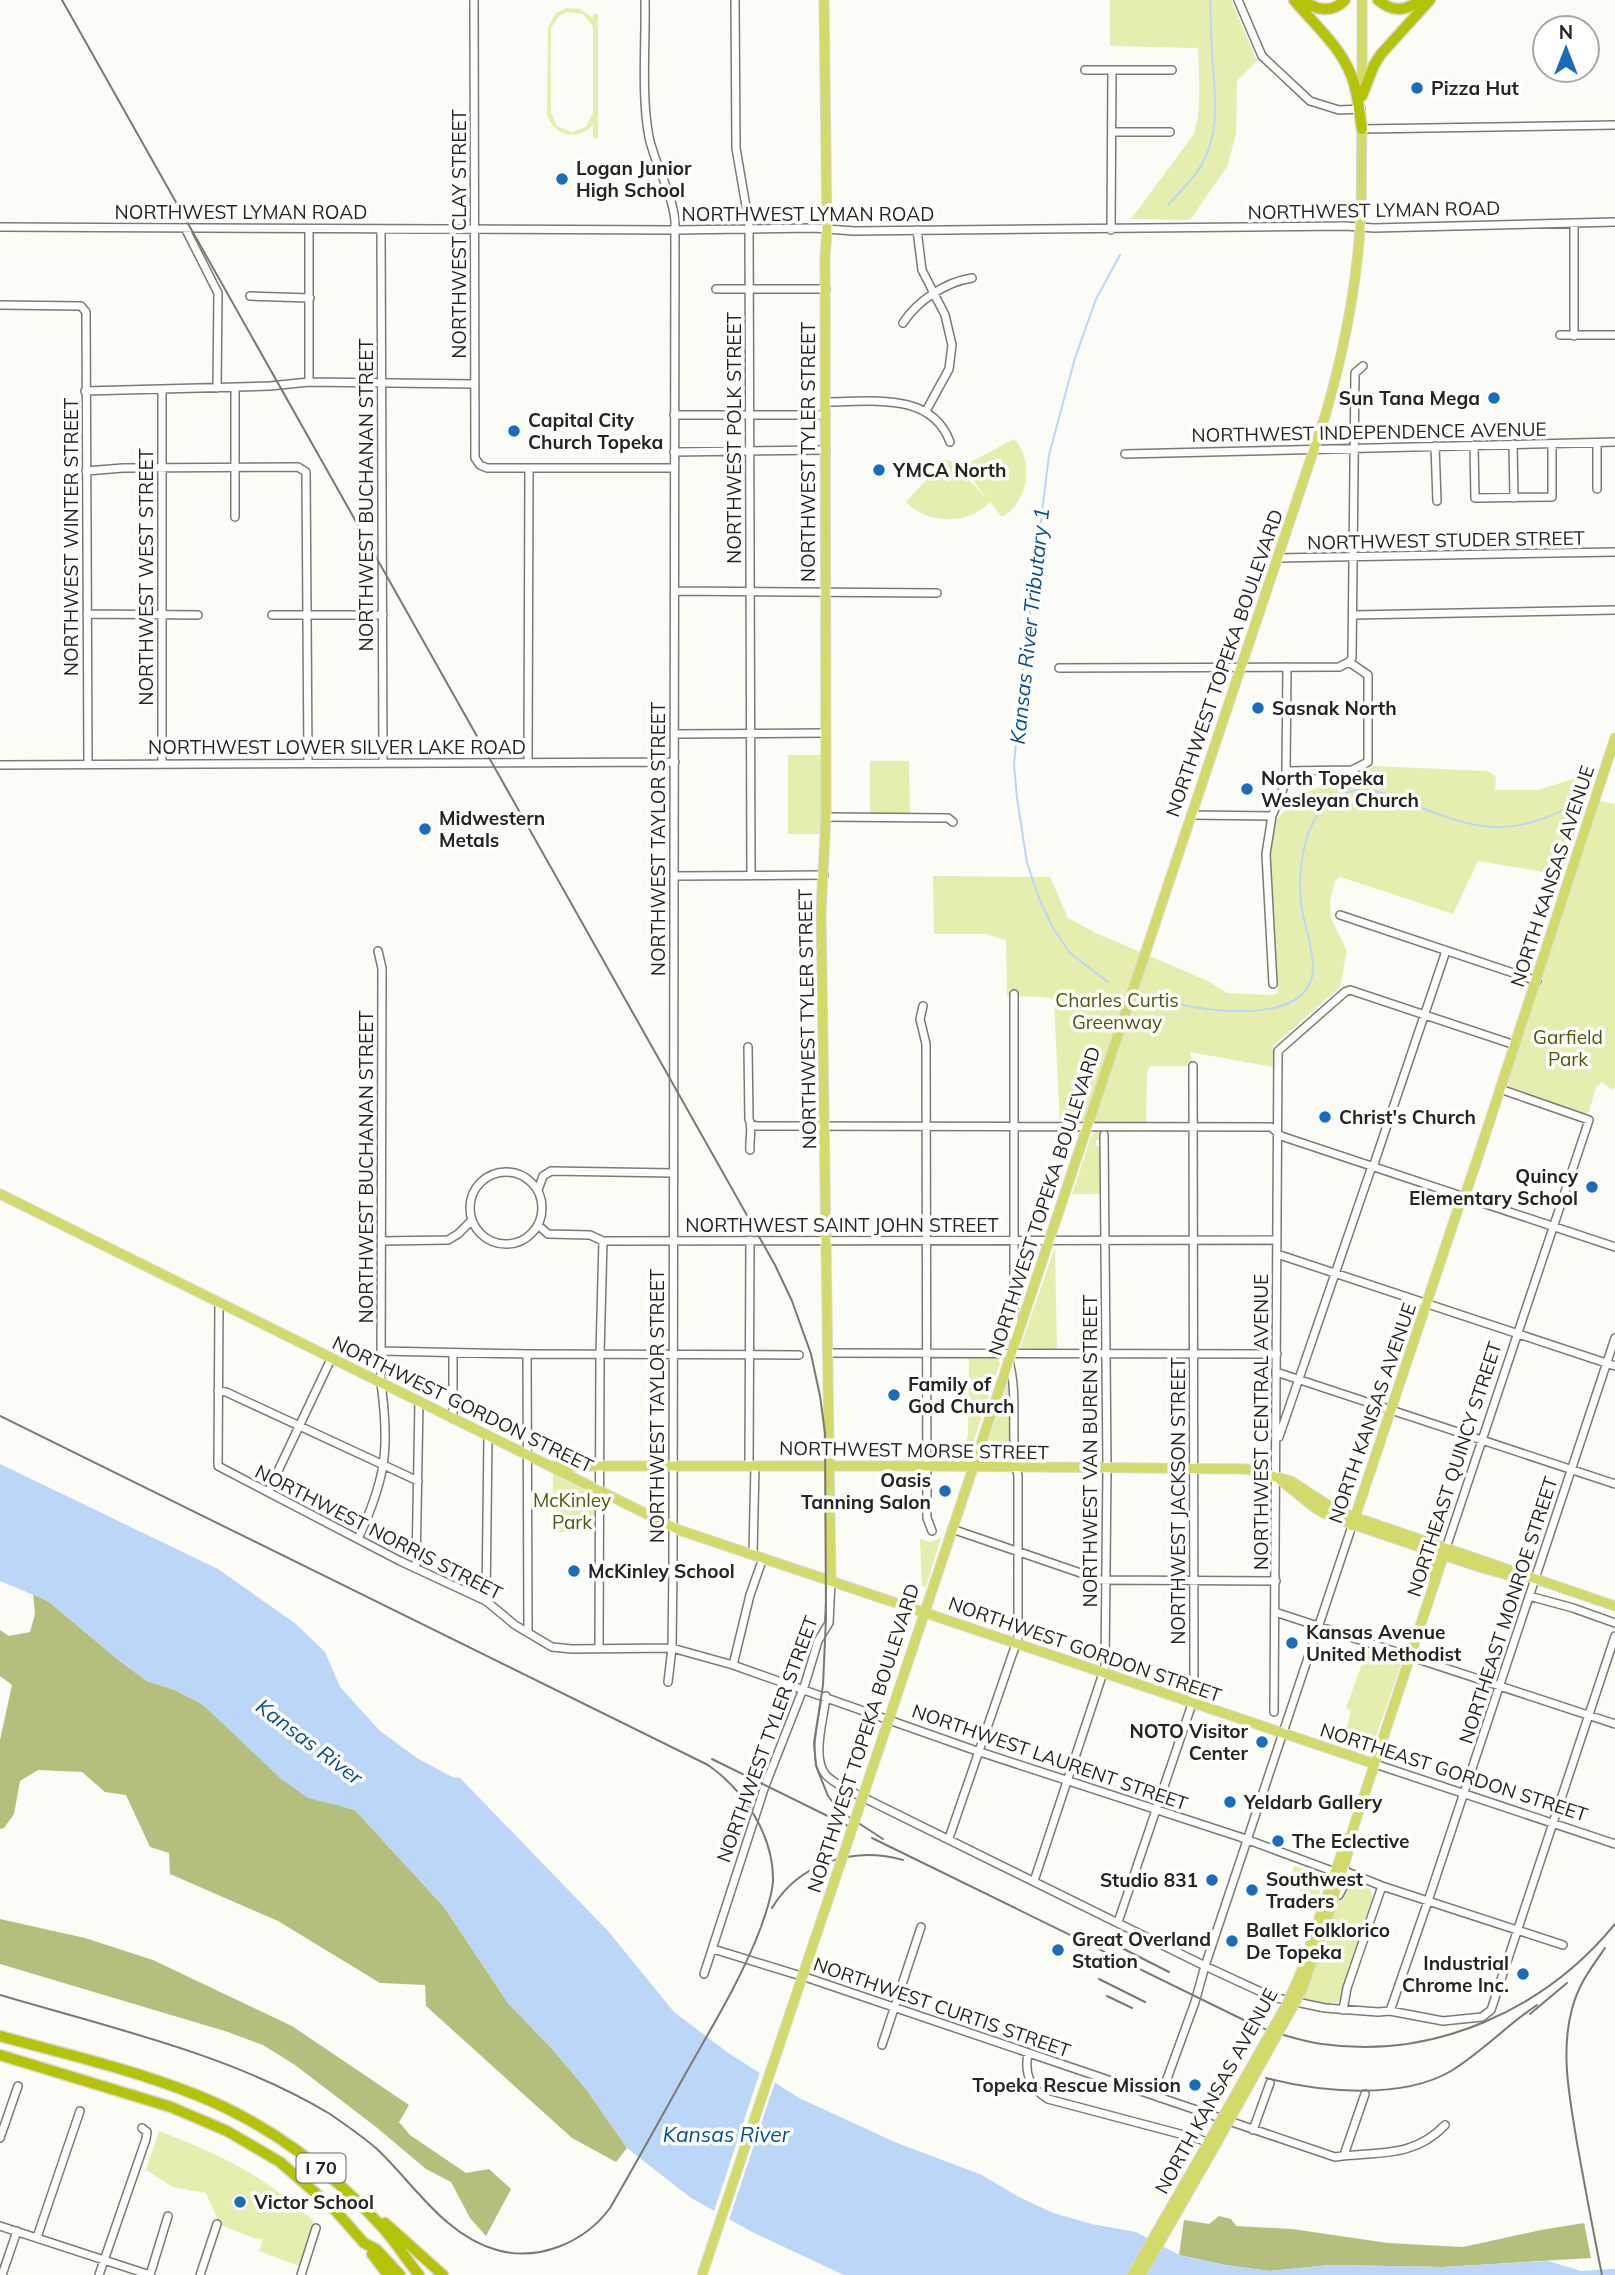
<svg xmlns="http://www.w3.org/2000/svg" width="1615" height="2275" viewBox="0 0 1615 2275" font-family="Mulish,sans-serif">
	<style>
		.green { fill: #e5eeaf; fill-rule: evenodd }
		.forest { fill: #b5bf7d }
		.water { fill: #bbd6f6 }
		.pier { fill: #fafcf5 }
		.lines { fill: none; stroke-linecap: round; stroke-linejoin: round }
		.stream { stroke: #bbd6f6; stroke-width: 2 }
		.minor-casing { stroke: #7a7b76; stroke-width: 10 }
		.major-casing { stroke: #d8d8d7; stroke-width: 11 }
		.highway-casing { stroke: #d8d8d7; stroke-width: 13 }
		.minor { stroke: #fff; stroke-width: 7 }
		.major { stroke: #d2db69; stroke-width: 9 }
		.highway { stroke: #b4c305; stroke-width: 10 }
		.rail { stroke: #797a76; stroke-width: 2 }
		.major-bridge-casing { stroke: #d8d8d7; stroke-width: 11; stroke-linecap: butt }
		.major-bridge { stroke: #d2db69; stroke-width: 9 }
		.poi-dot { fill: #196dbb; stroke: #fffffe; stroke-width: 2.5 }
		.labels { text-anchor: middle; stroke-width: 7; stroke-linejoin: round; paint-order: stroke }
		.shield { fill: #fffffe; stroke: #666665; stroke-width: 2 }
		.shield-label { font-size: 18px; font-weight: bold; fill: #252523 }
		.poi-label { font-size: 19px; font-weight: bold; fill: #252523; stroke: #fffffe; text-anchor: start }
		.street-label { font-size: 19px; fill: #252523; stroke: #fffffe }
		.park-label { font-size: 19px; fill: #50570a; stroke: #fffffe }
		.water-label { font-size: 21px; font-style: italic; fill: #094d89; stroke: #fffffe }
	</style>
	<rect width="100%" height="100%" fill="#fafcf5"/>
	<path class="green" d="M1110 0H1231L1257 61 1237 81 1236 134 1227 167 1190 220 1131 219 1194 134C1202 106 1199 76 1198 48L1110 46Z
		M567 8 580 9 593 18V14H598V138H593V125C577 142 554 136 547 114L548 27 556 13ZM567 12 583 14 593 27V113L586 127 572 132 557 126 551 113V28L559 16Z
		M1014 439C1035 460 1028 503 1002 517L990 502C969 525 928 525 906 502L945 459 951 461 987 499 965 470V465Z
		M788 755H824V834H788Z
		M870 761H909L910 814H870Z
		M1373 766 1488 771 1496 777 1495 790H1538L1592 773 1588 794 1561 875 1478 861 1453 914 1340 877 1335 881 1330 901 1331 918 1347 951 1340 987 1273 1046 1274 1067 1190 1052 1193 1066H1150L1147 1073 1146 1126 1060 1127 1054 1000 1045 997 1007 996 1006 940 986 934H934L933 876 1050 877 1068 918 1096 933 1208 981 1227 993 1272 995 1278 993 1269 875 1274 822 1298 796 1329 783 1359 777Z
		M1600 801 1615 804V1088L1611 1089 1602 1082 1596 1087 1589 1112 1585 1114 1510 1089 1507 1084Z
		M1107 1130V1135L1100 1136 1099 1140H1096V1145L1100 1147V1194H1072L1091 1136 1096 1131Z
		M1018 1243H1035L1039 1248 1019 1304Z
		M1055 1247 1057 1350 1020 1348Z
		M969 1357 998 1358 1000 1363 968 1458 959 1463 968 1435Z
		M1011 1374V1459H983L986 1447Z
		M553 1474 594 1494V1532H553Z
		M940 1538H941L926 1587 922 1586 920 1539 931 1542Z
		M1367 1650 1400 1661 1401 1664 1370 1754 1342 1744 1351 1711 1346 1708Z
		M1294 1866 1321 1874 1324 1879 1318 1898 1287 1886Z
		M1356 1884 1370 1889 1373 1899 1339 2001 1328 2005 1300 2000 1342 1892 1345 1887Z
		M159 2131C193 2144 227 2158 258 2178 278 2191 296 2206 314 2221L302 2265H296L259 2251 263 2239 254 2238 220 2225 206 2193 173 2187 146 2170Z"/>
	<path class="forest" d="M33 1594 48 1601 121 1662 147 1681 175 1690 202 1704 252 1750 338 1805 355 1810 444 1907 508 2003 553 2050 586 2089 627 2148 616 2162 572 2138 426 2006 425 1985 380 1983 278 1921 170 1874 169 1853 150 1847 126 1795 105 1792 82 1772 38 1770 20 1781 14 1814 4 1828 0 1829V1740L12 1685 0 1676V1630L9 1636 30 1632 35 1614Z
		M0 1919 85 1938 153 1960 292 2026 409 2105 399 2122 410 2135 466 2173 489 2169 511 2189 486 2236 470 2218 451 2182 426 2169 376 2127 295 2065 263 2045 228 2032 0 1964Z
		M1219 2216 1231 2219 1236 2226 1292 2229 1388 2243 1463 2247 1541 2230 1584 2223 1591 2258 1443 2267 1330 2265 1270 2271 1225 2265 1179 2255 1184 2220 1209 2224Z"/>
	<path class="water" d="M0 1464 218 1569 296 1624 325 1652 340 1687 380 1731 417 1758 452 1777 460 1778 608 1931 674 2012 727 2052 799 2098 897 2143 982 2175 1019 2197 1053 2213 1092 2224 1136 2232 1179 2255 1225 2265 1270 2271 1330 2265 1443 2267 1548 2261 1581 2271 1615 2269V2275H844L754 2233 691 2198 627 2148 586 2089 553 2050 508 2003 444 1907 355 1810 308 1798 281 1779 202 1704 175 1690 147 1681 121 1662 48 1601 0 1581Z"/>
	<path class="pier" d="M761 2069 776 2079 728 2223 713 2214Z"/>
	<g class="lines">
		<path class="stream" d="M1168 205C1178 194 1189 183 1197 172 1222 136 1215 94 1212 55 1211 36 1211 18 1210 0
			M1108 982 1070 953 1053 928 1039 898 1027 863 1017 798 1014 765 1021 685 1049 455 1075 358 1096 299 1120 255
			M1157 999C1193 1009 1305 1030 1313 972 1315 957 1305 926 1302 910 1296 872 1303 803 1349 792 1370 786 1391 795 1410 803 1475 830 1512 840 1576 803"/>
		<defs>
			<path id="minor" d="M474 0 475 458 480 465 487 468H674
				M645 0C646 42 641 96 649 137 655 166 672 191 675 221L673 1568 672 1648 668 1682
				M735 0 736 148 749 224 751 876
				M1238 0 1262 56 1310 101 1339 110 1361 109
				M1085 70H1172
				M1362 129 1615 125
				M1112 132H1170
				M0 227 675 230 813 228 854 231 1345 226 1374 228 1615 222
				M185 228 218 293 217 388
				M309 229V382
				M381 229 383 762
				M917 230 922 270 945 315 952 345 949 369 926 411
				M1111 230 1112 71
				M716 289H826
				M250 296 310 298
				M0 305 81 306 86 312 88 764
				M903 323C918 300 946 282 972 278
				M1560 335H1615
				M1574 336V223
				M235 388V517
				M85 391 270 386 309 382 474 384
				M826 402C871 402 931 391 950 442
				M674 415H826
				M1597 443V489
				M1513 444 1514 498
				M1474 445 1475 498 1552 497V444
				M1435 446 1437 501
				M674 452 826 450
				M1125 454 1615 442
				M86 471 123 468 298 467 306 472 308 763
				M1278 558 1615 552
				M675 591 937 593
				M87 614 198 615
				M272 615H383
				M1353 615 1615 610
				M1349 662 1352 658 1355 373 1363 366
				M1059 668 1339 667 1349 662
				M675 734 825 733
				M528 761 529 468
				M162 764V389
				M0 765 675 762
				M1286 771 1352 770 1368 762V675L1349 662
				M1192 815 1272 816
				M826 817 948 818 953 822
				M675 876 824 875
				M1340 915 1537 981
				M1273 984 1266 854 1272 816 1283 789 1286 771 1287 667
				M923 1006 920 1019 926 1044 927 1518 932 1531
				M748 1047 749 1119C753 1128 749 1140 750 1150
				M751 1124 756 1126 1271 1127 1281 1136 1615 1247
				M1373 1167 1446 951
				M470 1208a36 36 0 1 1 72 0a36 36 0 1 1-72 0Z
				M538 1190 543 1176 551 1171 673 1173
				M538 1225 548 1234 590 1235 603 1241 1277 1240
				M381 1241 448 1240 458 1234 472 1220
				M1277 1254 1615 1366
				M219 1303 218 1466 400 1561 486 1601 515 1625 552 1647 572 1649 672 1648 733 1665 974 1750 1240 1837 1335 1872
				M1014 1340V994
				M381 1351 527 1354 799 1355
				M828 1353 1277 1354
				M527 1354 528 1633
				M1276 1372 1615 1484
				M218 1391 226 1392 418 1481
				M453 1419V1354
				M1279 1437 1372 1166
				M749 1466 750 1240
				M268 1492 331 1359
				M952 1529 1101 1580 1276 1581
				M358 1539C386 1478 390 1449 381 1383L382 968 378 951
				M1446 1548 1589 1120 1500 1089
				M753 1554 755 1466
				M416 1567 419 1402
				M1529 1596 1573 1608 1615 1623
				M486 1601 488 1436
				M1275 1612 1615 1724
				M599 1648 600 1354 603 1241
				M733 1665 750 1595 763 1558
				M826 1696C824 1718 811 1758 826 1775 832 1782 842 1786 850 1791L1205 1966 1272 1997 1325 2008 1378 2012 1390 2011 1443 2021 1482 2017 1491 2010 1615 1636
				M1274 1712 1278 1051 1345 992 1350 990 1515 1045
				M1375 1764 1615 1844
				M949 1838 1018 1638V1476C1009 1438 1019 1398 1009 1361
				M1344 1867 1347 1872 1382 1886 1563 1945
				M1034 1881 1105 1667 1107 1468 1104 1135
				M1339 1895 1344 1885 1363 1879
				M1118 1922 1194 1698 1193 1066
				M713 1949 811 1979 1335 2157C1376 2151 1413 2159 1445 2125
				M704 1974 765 1786 805 1684 818 1641 829 1623 831 1581
				M1343 2010 1347 1988 1382 1886
				M1390 2011 1428 1901 1615 1338
				M882 2045 921 1927
				M1028 2054C1024 2074 1030 2088 1048 2099L1199 2139 1211 2144
				M1160 2098 1195 2002 1205 1966 1352 1526
				M1253 2130 1270 2083
				M0 2138 18 2086
				M1344 2155 1365 2094
				M0 2226 150 2275 168 2216
				M37 2237 80 2111
				M2 2275 17 2231
				M99 2275 146 2139 147 2132 142 2128
				M200 2275 217 2224
				M301 2275 316 2228"/>
			<path id="major" d="M824 0 827 230 825 258 826 817 821 911 831 1581
				M1362 0V93
				M0 1194 679 1530 1375 1764
				M552 1466H926L1246 1469 1291 1481 1337 1511 1615 1606
				M1279 1479 1315 1508 1331 1517 1479 1567 1515 1577
				M1352 1526 1461 1200 1466 1192 1476 1163 1615 738
				M1421 1550 1432 1559 1431 1576
				M897 1695 1326 413C1345 347 1358 280 1361 211 1362 183 1361 154 1362 125
				M1319 1919 1347 1838
				M1326 1922 1350 1846 1353 1829 1446 1548
				M1132 2275 1208 2143
				M1141 2275 1215 2146"/>
			<path id="highway" d="M1294 0C1313 23 1340 46 1351 75 1358 91 1359 112 1362 129
				M1303 0C1316 11 1333 13 1345 0
				M1378 0C1392 12 1406 12 1419 0
				M1362 96 1374 65 1381 54 1430 0
				M0 2036C65 2054 131 2069 194 2094 266 2122 332 2171 383 2228 396 2243 407 2260 419 2275
				M0 2055 171 2107 227 2131 280 2162 335 2210 364 2243 376 2249 400 2275
				M385 2223 443 2275
				M372 2254 388 2275"/>
		</defs>
		<use href="#minor" class="minor-casing"/>
		<use href="#major" class="major-casing"/>
		<use href="#highway" class="highway-casing"/>
		<use href="#minor" class="minor"/>
		<use href="#major" class="major"/>
		<use href="#highway" class="highway"/>
		<path class="rail" d="M62 0 775 1265 792 1301 811 1354 820 1396 825 1433 826 1618 823 1685 814 1743 816 1766 828 1796 840 1811 883 1839
			M0 1416 708 1765C744 1790 774 1836 773 1881 772 1897 766 1912 761 1927 743 1975 716 2020 691 2064 664 2112 638 2160 610 2208 585 2242 539 2262 497 2250 445 2236 414 2184 377 2149 362 2136 346 2125 330 2114 233 2055 108 2027 0 1995
			M712 1759 850 1827
			M872 1838 1256 2026C1277 2033 1299 2041 1322 2044 1433 2060 1545 2010 1615 1924
			M772 1908C799 1863 853 1846 903 1860
			M1087 1935 1108 1941 1169 1972
			M1099 1979 1145 2002
			M1107 1996 1132 2008
			M1530 2014 1567 1983
			M1266 2078C1319 2092 1402 2100 1451 2071 1482 2052 1507 2025 1537 2005
			M1602 2275C1593 2231 1585 2187 1577 2143 1570 2099 1560 2053 1572 2009 1578 1985 1591 1968 1605 1948"/>
		<defs>
			<path id="major-bridge" d="M1208 2143 1288 2002 1302 1970 1319 1919
				M1215 2146 1301 1992 1326 1922
				M702 2275 897 1695"/>
		</defs>
		<use href="#major-bridge" class="major-bridge-casing"/>
		<use href="#major-bridge" class="major-bridge"/>
	</g>
	<g class="poi-dot">
		<circle cx="1417" cy="88" r="7"/>
		<circle cx="562" cy="179" r="7"/>
		<circle cx="1494" cy="398" r="7"/>
		<circle cx="514" cy="431" r="7"/>
		<circle cx="879" cy="470" r="7"/>
		<circle cx="1258" cy="708" r="7"/>
		<circle cx="1247" cy="789" r="7"/>
		<circle cx="425" cy="829" r="7"/>
		<circle cx="1325" cy="1117" r="7"/>
		<circle cx="1592" cy="1187" r="7"/>
		<circle cx="894" cy="1395" r="7"/>
		<circle cx="945" cy="1491" r="7"/>
		<circle cx="574" cy="1571" r="7"/>
		<circle cx="1292" cy="1643" r="7"/>
		<circle cx="1262" cy="1742" r="7"/>
		<circle cx="1230" cy="1802" r="7"/>
		<circle cx="1278" cy="1841" r="7"/>
		<circle cx="1212" cy="1880" r="7"/>
		<circle cx="1252" cy="1890" r="7"/>
		<circle cx="1232" cy="1941" r="7"/>
		<circle cx="1058" cy="1950" r="7"/>
		<circle cx="1523" cy="1974" r="7"/>
		<circle cx="1195" cy="2085" r="7"/>
		<circle cx="240" cy="2202" r="7"/>
	</g>
	<g class="labels">
		<rect class="shield" x="296.5" y="2153.5" width="49" height="29" rx="5"/>
		<g class="shield-label">
			<text x="321" y="2174">I 70</text>
		</g>
		<g class="poi-label">
			<text x="1431" y="95">Pizza Hut</text>
			<text x="576" y="175">Logan Junior<tspan x="576" dy="22">High School</tspan></text>
			<text x="1480" y="405" text-anchor="end">Sun Tana Mega</text>
			<text x="528" y="427">Capital City<tspan x="528" dy="22">Church Topeka</tspan></text>
			<text x="893" y="477">YMCA North</text>
			<text x="1272" y="715">Sasnak North</text>
			<text x="1261" y="785">North Topeka<tspan x="1261" dy="22">Wesleyan Church</tspan></text>
			<text x="439" y="825">Midwestern<tspan x="439" dy="22">Metals</tspan></text>
			<text x="1339" y="1124">Christ's Church</text>
			<text x="1578" y="1183" text-anchor="end">Quincy<tspan x="1578" dy="22">Elementary School</tspan></text>
			<text x="908" y="1391">Family of<tspan x="908" dy="22">God Church</tspan></text>
			<text x="931" y="1487" text-anchor="end">Oasis<tspan x="931" dy="22">Tanning Salon</tspan></text>
			<text x="588" y="1578">McKinley School</text>
			<text x="1306" y="1639">Kansas Avenue<tspan x="1306" dy="22">United Methodist</tspan></text>
			<text x="1248" y="1738" text-anchor="end">NOTO Visitor<tspan x="1248" dy="22">Center</tspan></text>
			<text x="1244" y="1809">Yeldarb Gallery</text>
			<text x="1292" y="1848">The Eclective</text>
			<text x="1266" y="1886">Southwest<tspan x="1266" dy="22">Traders</tspan></text>
			<text x="1198" y="1887" text-anchor="end">Studio 831</text>
			<text x="1246" y="1937">Ballet Folklorico<tspan x="1246" dy="22">De Topeka</tspan></text>
			<text x="1072" y="1946">Great Overland<tspan x="1072" dy="22">Station</tspan></text>
			<text x="1509" y="1970" text-anchor="end">Industrial<tspan x="1509" dy="22">Chrome Inc.</tspan></text>
			<text x="1181" y="2092" text-anchor="end">Topeka Rescue Mission</text>
			<text x="254" y="2209">Victor School</text>
		</g>
		<g class="street-label">
			<text transform="translate(1374 210) rotate(-1)" y="7">NORTHWEST LYMAN ROAD</text>
			<text x="241" y="219">NORTHWEST LYMAN ROAD</text>
			<text x="808" y="221">NORTHWEST LYMAN ROAD</text>
			<text transform="translate(459 234) rotate(-90)" y="7">NORTHWEST CLAY STREET</text>
			<text transform="translate(1369 432) rotate(-1)" y="7">NORTHWEST INDEPENDENCE AVENUE</text>
			<text transform="translate(734 438) rotate(-90)" y="7">NORTHWEST POLK STREET</text>
			<text transform="translate(808 452) rotate(-90)" y="7">NORTHWEST TYLER STREET</text>
			<text transform="translate(366 495) rotate(-90)" y="7">NORTHWEST BUCHANAN STREET</text>
			<text transform="translate(71 537) rotate(-90)" y="7">NORTHWEST WINTER STREET</text>
			<text transform="translate(1446 540) rotate(-1)" y="7">NORTHWEST STUDER STREET</text>
			<text transform="translate(146 577) rotate(-90)" y="7">NORTHWEST WEST STREET</text>
			<text transform="translate(1224 663) rotate(-71)" y="7">NORTHWEST TOPEKA BOULEVARD</text>
			<text x="337" y="754">NORTHWEST LOWER SILVER LAKE ROAD</text>
			<text transform="translate(658 839) rotate(-90)" y="7">NORTHWEST TAYLOR STREET</text>
			<text transform="translate(1552 876) rotate(-72)" y="7">NORTH KANSAS AVENUE</text>
			<text transform="translate(807 1019) rotate(-91)" y="7">NORTHWEST TYLER STREET</text>
			<text transform="translate(366 1167) rotate(-90)" y="7">NORTHWEST BUCHANAN STREET</text>
			<text transform="translate(1044 1201) rotate(-72)" y="7">NORTHWEST TOPEKA BOULEVARD</text>
			<text x="842" y="1232">NORTHWEST SAINT JOHN STREET</text>
			<text transform="translate(463 1404) rotate(26)" y="7">NORTHWEST GORDON STREET</text>
			<text transform="translate(657 1406) rotate(-90)" y="7">NORTHWEST TAYLOR STREET</text>
			<text transform="translate(1372 1413) rotate(-71)" y="7">NORTH KANSAS AVENUE</text>
			<text transform="translate(1261 1422) rotate(-90)" y="7">NORTHWEST CENTRAL AVENUE</text>
			<text transform="translate(914 1450) rotate(1)" y="7">NORTHWEST MORSE STREET</text>
			<text transform="translate(1090 1451) rotate(-90)" y="7">NORTHWEST VAN BUREN STREET</text>
			<text transform="translate(1454 1469) rotate(-72)" y="7">NORTHEAST QUINCY STREET</text>
			<text transform="translate(1178 1501) rotate(-90)" y="7">NORTHWEST JACKSON STREET</text>
			<text transform="translate(379 1532) rotate(27)" y="7">NORTHWEST NORRIS STREET</text>
			<text transform="translate(1508 1610) rotate(-72)" y="7">NORTHEAST MONROE STREET</text>
			<text transform="translate(1085 1649) rotate(19)" y="7">NORTHWEST GORDON STREET</text>
			<text transform="translate(863 1738) rotate(-72)" y="7">NORTHWEST TOPEKA BOULEVARD</text>
			<text transform="translate(767 1739) rotate(-70)" y="7">NORTHWEST TYLER STREET</text>
			<text transform="translate(1050 1757) rotate(19)" y="7">NORTHWEST LAURENT STREET</text>
			<text transform="translate(1454 1772) rotate(18)" y="7">NORTHEAST GORDON STREET</text>
			<text transform="translate(942 2007) rotate(19)" y="7">NORTHWEST CURTIS STREET</text>
			<text transform="translate(1216 2091) rotate(-61)" y="7">NORTH KANSAS AVENUE</text>
		</g>
		<g class="park-label">
			<text x="1117" y="1007">Charles Curtis<tspan x="1117" dy="22">Greenway</tspan></text>
			<text x="1568" y="1044">Garfield<tspan x="1568" dy="22">Park</tspan></text>
			<text x="572" y="1507">McKinley<tspan x="572" dy="22">Park</tspan></text>
		</g>
		<g class="water-label">
			<text transform="translate(1030 626) rotate(-84)" y="7">Kansas River Tributary 1</text>
			<text transform="translate(309 1742) rotate(37)" y="7">Kansas River</text>
			<text x="726" y="2142">Kansas River</text>
		</g>
	</g>
	<g transform="translate(1566 49)"><circle r="33" fill="#fffffe" stroke="#a8a8a6" stroke-width="2"/>
	<path d="M0-5L12 26L0 18L-12 26Z" fill="#196dbb"/>
	<text y="-10" font-size="19" font-weight="bold" text-anchor="middle" fill="#252523">N</text>
	</g>
</svg>
